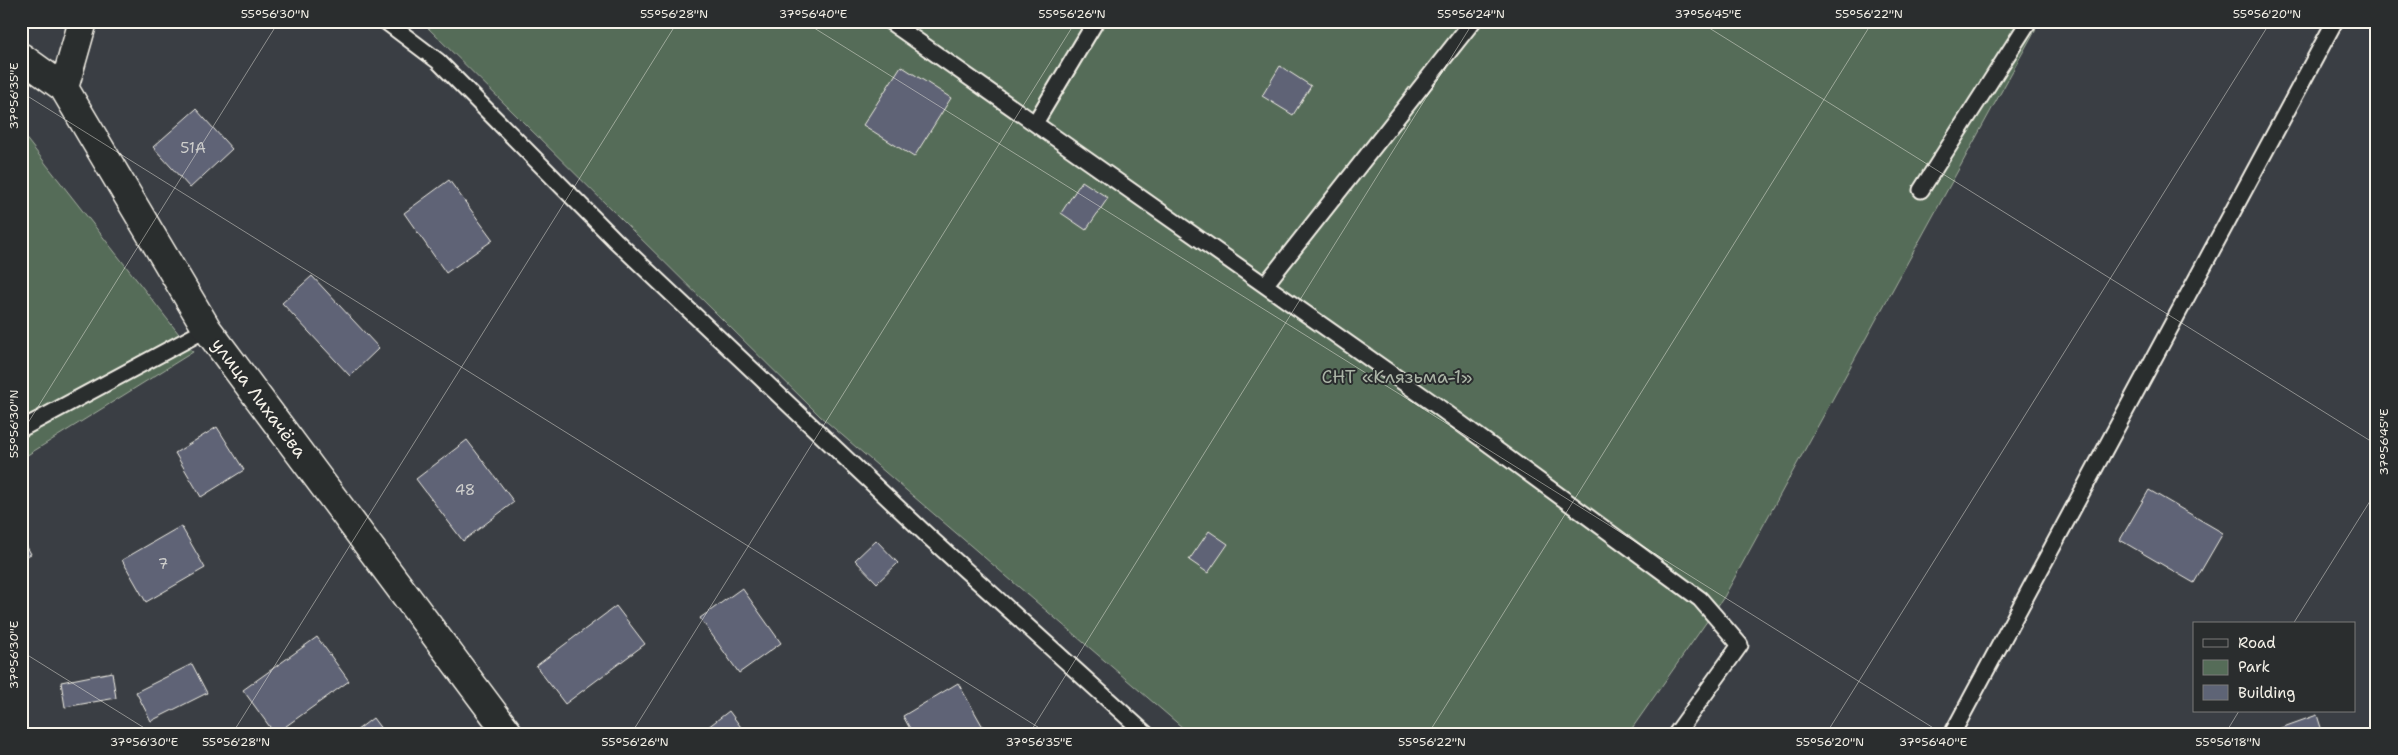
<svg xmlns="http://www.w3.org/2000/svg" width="2398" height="755" viewBox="0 0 2398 755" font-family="'Shantell Sans',sans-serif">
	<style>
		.green { fill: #556c58; stroke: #a4aea0 }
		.building { fill: #5e6476; stroke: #f4f1e8 }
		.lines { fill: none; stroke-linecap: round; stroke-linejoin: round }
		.lane-casing { stroke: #f4f1e8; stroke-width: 19 }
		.street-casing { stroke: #f4f1e8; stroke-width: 31 }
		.lane { stroke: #2a2d2e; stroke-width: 15 }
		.street { stroke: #2a2d2e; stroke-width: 28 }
		.ticks { fill: none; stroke: #f4f1e8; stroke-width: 1; stroke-opacity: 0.45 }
		.labels { text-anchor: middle; stroke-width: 4; stroke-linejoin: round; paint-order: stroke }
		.number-label { font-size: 15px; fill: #cececc }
		.park-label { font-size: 18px; fill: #acb5a7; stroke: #2a2d2e }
		.street-label { font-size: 18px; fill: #f4f1e8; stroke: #2a2d2e }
		.neatline { fill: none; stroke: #f4f1e8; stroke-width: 2 }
		.ticks-label { font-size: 12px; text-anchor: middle; fill: #f4f1e8 }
	</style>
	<rect width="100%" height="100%" fill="#3a3e44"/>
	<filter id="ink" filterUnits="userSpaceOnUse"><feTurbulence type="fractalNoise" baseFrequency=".02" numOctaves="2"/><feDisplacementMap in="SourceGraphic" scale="10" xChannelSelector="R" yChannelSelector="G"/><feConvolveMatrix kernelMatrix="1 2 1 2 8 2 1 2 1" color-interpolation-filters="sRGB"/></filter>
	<g filter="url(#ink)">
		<path class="green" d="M421 21H2040L1724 597 1628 734H1190L821 417Z
			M21 132 193 352 21 459Z"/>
		<path class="building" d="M901 66 951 98 914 157 863 125Z
			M1280 66 1311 86 1293 115 1262 96Z
			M196 109 232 149 190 188 153 147Z
			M449 180 493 240 446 273 404 213Z
			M1082 181 1108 198 1086 230 1061 213Z
			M312 276 379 348 350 376 282 303Z
			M217 427 244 470 201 497 175 453Z
			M467 440 514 502 463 541 416 479Z
			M2149 490 2223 533 2194 583 2120 540Z
			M181 526 205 568 146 602 122 560Z
			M1209 531 1228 544 1208 573 1189 560Z
			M21 536 31 554 21 559Z
			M876 540 898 563 877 583 855 560Z
			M742 588 781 643 739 673 700 618Z
			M616 606 645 644 565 704 536 666Z
			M317 637 349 681 275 734 243 690Z
			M192 664 207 693 151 721 136 692Z
			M112 672 116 698 65 707 61 682Z
			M958 683 987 734H913L903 716Z
			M729 711 746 734H699Z
			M2317 715 2323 734H2264Z
			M373 718 385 734H352Z"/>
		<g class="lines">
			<defs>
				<path id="lane" d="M385 21 438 61 616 241 929 537 1146 734
					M889 21 1437 406 1700 599 1740 645 1676 734
					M1035 123 1096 21
					M1921 190 2029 21
					M1265 285 1473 21
					M21 429 207 329
					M1952 734 2335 21"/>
				<path id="street" d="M21 57 64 88 207 329 509 734
					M64 88 83 21"/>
			</defs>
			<use href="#lane" class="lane-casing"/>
			<use href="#street" class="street-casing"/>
			<use href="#lane" class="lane"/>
			<use href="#street" class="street"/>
		</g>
	</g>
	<path class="ticks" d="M803 21 1943 734M1698 21 2377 445M21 92 1049 734M21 434 279 21M2293 624 2377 490M21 651 154 734M232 734 678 21M631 734 1076 21M1029 734 1474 21M1428 734 1873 21M1826 734 2271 21M2225 734 2239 711"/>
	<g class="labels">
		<g class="number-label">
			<text x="193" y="153">51А</text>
			<text x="465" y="495">48</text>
			<text x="163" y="569">7</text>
		</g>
		<g class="park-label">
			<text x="1397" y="383">СНТ «Клязьма-1»</text>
		</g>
		<g class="street-label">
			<text transform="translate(259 398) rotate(53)" y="6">улица Лихачёва</text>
		</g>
	</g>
	<rect width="2398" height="755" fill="none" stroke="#2a2d2e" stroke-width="55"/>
	<rect x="2193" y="622" width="162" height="90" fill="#2a2d2e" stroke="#7b7b78"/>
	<rect x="2203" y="639" width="25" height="8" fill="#2a2d2e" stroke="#7b7b78"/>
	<text x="2238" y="648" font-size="15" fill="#f4f1e8">Road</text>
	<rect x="2203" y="660" width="25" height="15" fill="#556c58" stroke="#7b7b78"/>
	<text x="2238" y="672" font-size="15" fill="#f4f1e8">Park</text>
	<rect x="2203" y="685" width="25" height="15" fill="#5e6476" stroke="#7b7b78"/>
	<text x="2238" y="698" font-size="15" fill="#f4f1e8">Building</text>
	<rect x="28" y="28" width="2342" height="700" class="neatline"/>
	<g class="ticks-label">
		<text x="275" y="18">55°56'30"N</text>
		<text x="674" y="18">55°56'28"N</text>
		<text x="813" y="18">37°56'40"E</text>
		<text x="1072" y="18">55°56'26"N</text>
		<text x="1471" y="18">55°56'24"N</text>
		<text x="1708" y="18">37°56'45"E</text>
		<text x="1869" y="18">55°56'22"N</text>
		<text x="2267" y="18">55°56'20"N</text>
		<text transform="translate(14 96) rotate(-90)" y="4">37°56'35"E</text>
		<text transform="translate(14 424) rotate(-90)" y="4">55°56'30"N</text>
		<text transform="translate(2384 442) rotate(-90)" y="4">37°56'45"E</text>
		<text transform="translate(14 655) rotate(-90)" y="4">37°56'30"E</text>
		<text x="144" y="746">37°56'30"E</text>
		<text x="236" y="746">55°56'28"N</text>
		<text x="635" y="746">55°56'26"N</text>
		<text x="1039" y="746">37°56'35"E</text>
		<text x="1432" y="746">55°56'22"N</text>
		<text x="1830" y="746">55°56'20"N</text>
		<text x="1933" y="746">37°56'40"E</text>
		<text x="2228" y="746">55°56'18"N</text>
	</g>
</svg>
